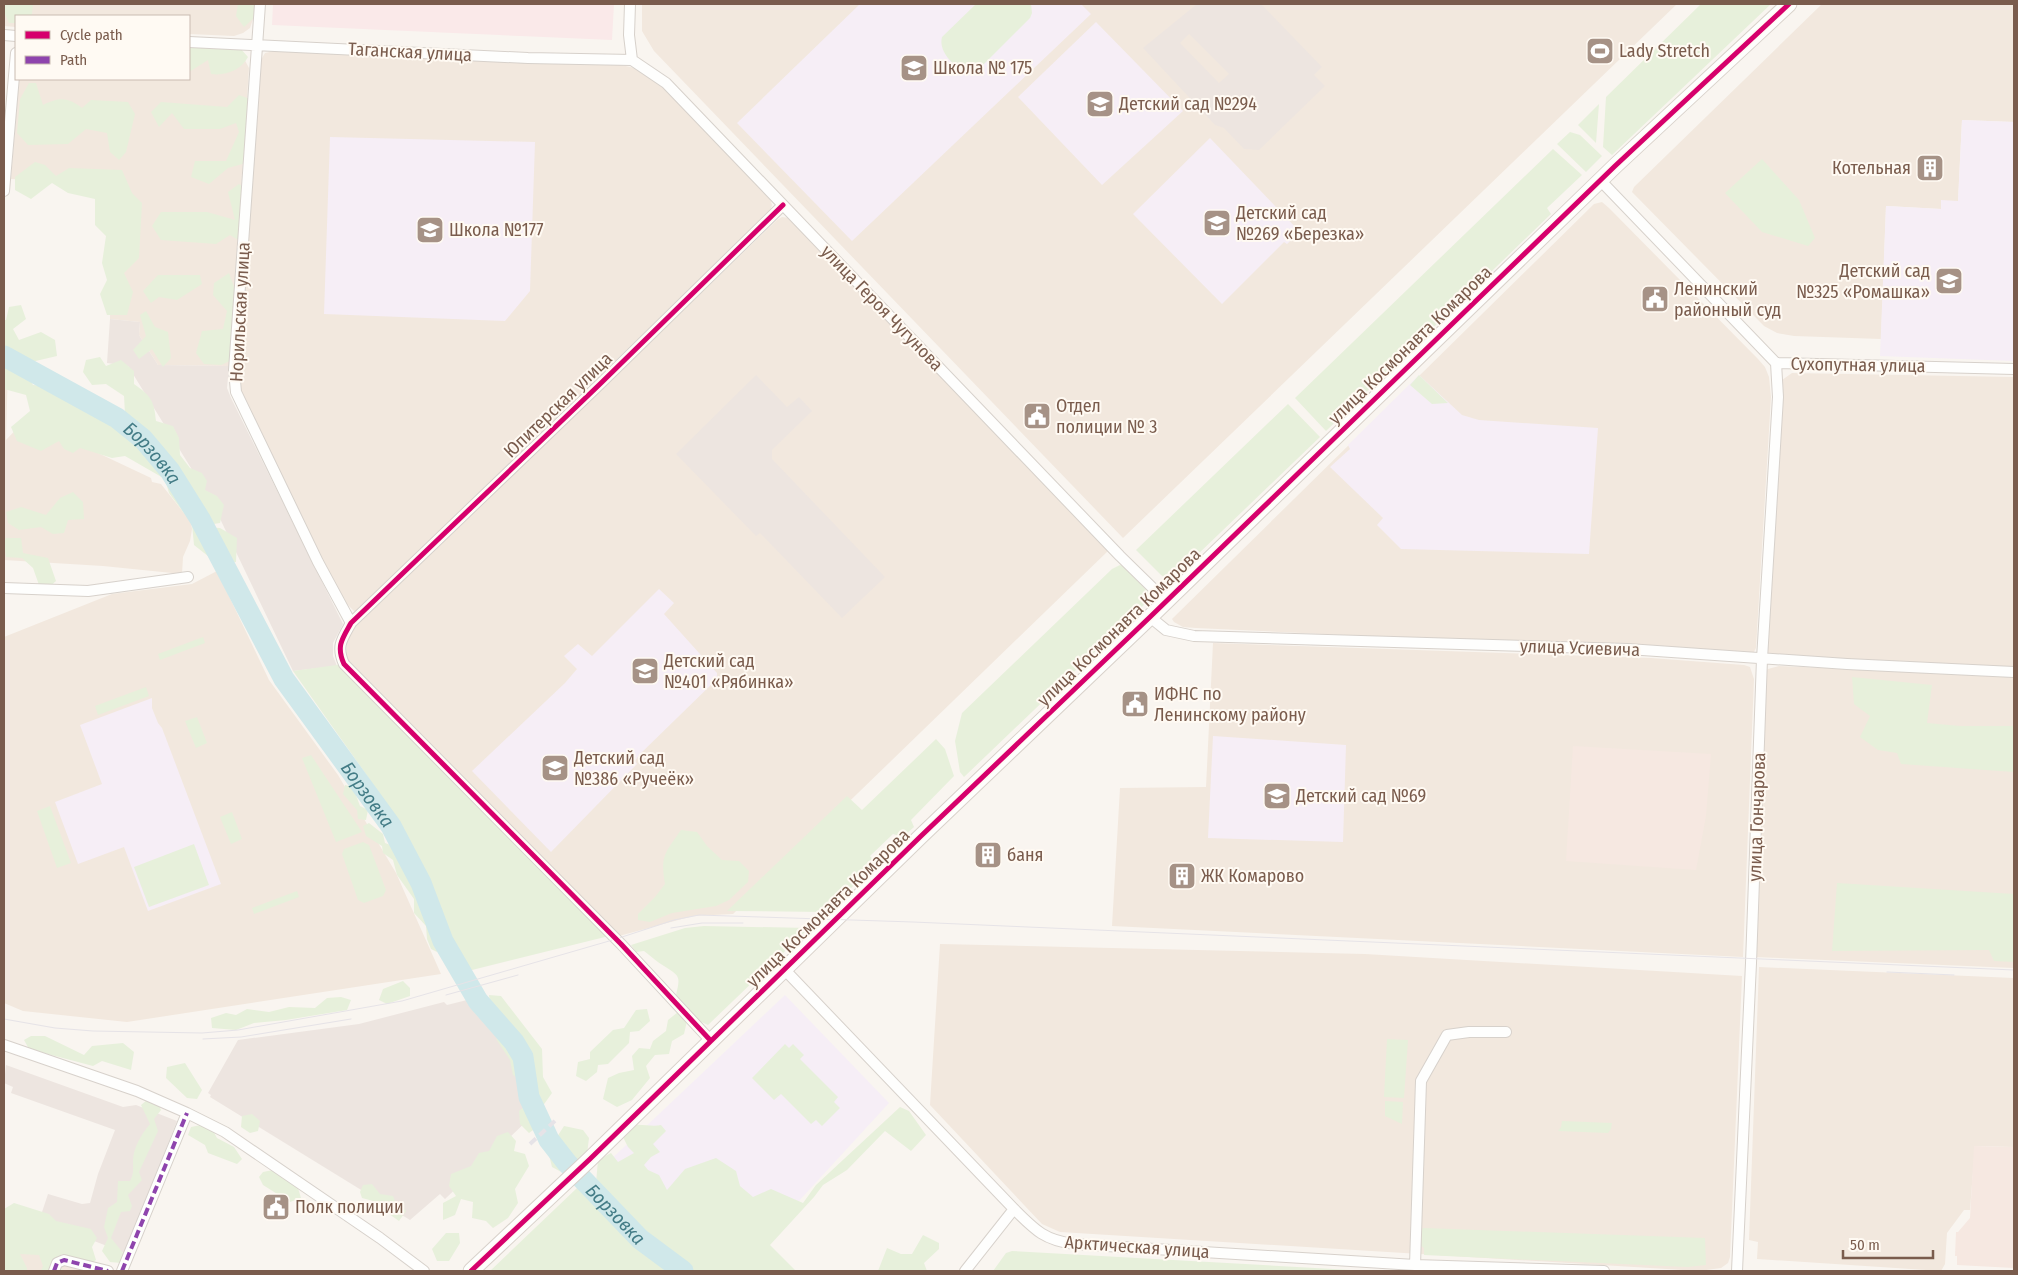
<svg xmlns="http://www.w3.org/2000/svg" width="2018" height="1275" viewBox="0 0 2018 1275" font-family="'Fira Sans Condensed',sans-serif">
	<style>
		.residential { fill: #f2e8de }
		.commercial { fill: #f6e8e1 }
		.industrial { fill: #ede5e0; fill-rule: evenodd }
		.education { fill: #f6eef6 }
		.medical { fill: #fae9e9 }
		.green { fill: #e7f0db }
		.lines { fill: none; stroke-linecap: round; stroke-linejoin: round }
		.river { stroke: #d0e8ea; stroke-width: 21 }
		.street-casing { stroke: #d7d1cb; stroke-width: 12 }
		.secondary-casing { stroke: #d9d2cb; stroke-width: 17 }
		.street { stroke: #fefefd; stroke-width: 10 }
		.secondary { stroke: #fefefd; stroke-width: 15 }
		.tram { stroke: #e6e3e7; stroke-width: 1 }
		.rail { stroke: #e6e3e7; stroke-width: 4; stroke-dasharray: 8 5; stroke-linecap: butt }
		.quiet { stroke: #8e44ad; stroke-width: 4; stroke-dasharray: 8 4; stroke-linecap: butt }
		.cycleway-casing { stroke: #fffaf3; stroke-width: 8 }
		.cycleway { stroke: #d6006c; stroke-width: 5 }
		.labels { text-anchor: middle; stroke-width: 4; stroke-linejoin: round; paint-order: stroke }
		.poi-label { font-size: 18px; fill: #7a5c4d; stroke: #fffaf3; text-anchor: start }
		.street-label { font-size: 18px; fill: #7a5c4d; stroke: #fffaf3 }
		.water-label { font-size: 19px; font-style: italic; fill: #437c86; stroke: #fffaf3 }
	</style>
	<rect width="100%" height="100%" fill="#f9f5f0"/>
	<path class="residential" d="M4 4H254L253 19 250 28 243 33 234 36 189 34V16H16V27L4 26Z
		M642 4H1677L1123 538 654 51 642 31Z
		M1822 4H2014V122L1962 120 1958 201 1941 209 1886 206 1881 339 1794 336 1777 333 1764 326 1632 192 1634 187Z
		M189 49 241 53 249 68 229 366 158 365 139 335 140 322 110 319 112 183 11 179 19 79H189Z
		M274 51 621 65 635 68 650 76 666 90 770 198 772 205 770 211 355 612 341 598 242 395 239 377 261 60 265 53Z
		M1602 202 1609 208 1758 359 1765 367 1769 377 1771 397 1756 648 1754 652 1750 654 1196 628 1183 627 1174 622 1172 619 1174 617 1594 204Z
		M782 217 789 218 1108 551 733 914 693 916 619 936 351 666 346 655 347 642 351 631 777 220Z
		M4 363 8 365 6 440 26 419 151 478 152 482 161 484 191 522 192 529 190 541 183 557 182 574 103 566 4 560Z
		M1792 373 2014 377V669L1775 659 1765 652 1780 393 1782 380Z
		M217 571 269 680 338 775 396 873 441 974 127 1022 23 1011 4 1003V637L112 594 192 584Z
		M1213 643 1651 658 1744 665 1750 667 1754 679 1743 957 1112 926 1120 788 1206 787Z
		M1779 666 2014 676V968L1754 957 1765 673 1768 669Z
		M940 944 1365 954 1742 976 1730 1257 1728 1263 1721 1268 1699 1271 1060 1232 1042 1224 930 1105Z
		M1759 967 2014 978V1147L1975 1146 1970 1210H1964L1947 1233 1945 1264 1941 1271 1757 1259 1758 1242 1749 1240Z
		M4 1239 95 1271H4Z"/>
	<path class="commercial" d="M1573 746 1711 754 1706 816 1696 870 1566 861Z
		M1974 1146 2014 1147V1268L1957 1265V1256H1955L1956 1232H1958L1970 1218Z"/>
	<path class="industrial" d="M1197 4H1261L1322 67 1314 75 1325 86 1259 150 1244 149 1224 128 1215 125 1143 48ZM1189 34 1229 74 1219 83 1180 43Z
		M110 319 140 322 139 335 158 365 229 366 227 388 231 398 343 624 333 643V656L337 666 293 671 212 502 128 366 107 363Z
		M756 375 787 407 799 397 812 411 772 450V459L885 577 842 618 760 533 756 536 676 454Z
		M467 1000 509 1047 517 1064 519 1097 531 1117 445 1199 440 1194 410 1220 210 1097 211 1095 208 1093 238 1040 359 1024 444 1002 447 1005Z
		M6 1065 123 1107 136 1105 177 1121 125 1253 71 1232 36 1230 48 1194 82 1204 90 1203 98 1174 115 1130 11 1093 13 1087 4 1083Z"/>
	<path class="education" d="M860 4H1081L1091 14 852 241 737 123Z
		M1096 22 1183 111 1102 185 1018 97Z
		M1962 120 2014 122V361L1880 356 1886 206 1941 209V200L1958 201Z
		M330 137 535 142 530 291 505 321 324 314Z
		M1210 138 1300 232 1287 244 1284 242 1222 304 1133 214Z
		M1419 375 1462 415 1479 420 1598 428 1589 554 1401 549 1377 525 1383 518 1330 467 1350 449 1348 445Z
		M659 589 674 603 664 614 717 673V679L639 755 635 761 637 764 551 852 472 771 565 683 577 669 564 656 578 644 592 656Z
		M152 698V708L158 723 162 728 221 884 148 911 124 847 78 864 55 802 102 784 80 725Z
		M1213 736 1346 745 1343 842 1208 838Z
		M785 995 889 1103 742 1263 604 1166Z"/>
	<path class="medical" d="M273 4H614L612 40 272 25Z"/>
	<path class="green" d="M4 4H33L32 14 30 16H16V23H9L4 12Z
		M238 4H255L256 16 244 27 236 16Z
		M976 4H1031L1032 13 1030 18 976 72 966 73C954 66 938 52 942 37Z
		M1701 4H1771L1612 155 1603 147 1606 97Z
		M189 47 240 48 248 57C241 70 226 76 211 74L208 60 189 72Z
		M29 83H36L43 105C60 97 67 97 82 108L91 100 128 102 135 114 126 152 119 160 110 152 107 133 86 129 68 144 28 145 17 133 20 99Z
		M239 95 250 99 246 163 228 168 209 184 191 177 195 161H226L239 132 236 123 220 129H184L172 113 159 127 151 112 161 102 227 107Z
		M1599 104 1596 143 1578 125Z
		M1570 132 1580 135 1602 156 1586 172 1557 144Z
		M1553 149 1582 175 1547 208 1551 214 1326 431 1295 398Z
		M1762 159 1799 200 1815 238 1808 246 1762 232 1725 193Z
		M35 162 45 165 56 176 69 168 122 170 132 193 142 203 139 258 124 273 133 292 127 315H107L100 294 107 280 102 263 106 236 95 225V199L68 193 52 183 31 199 15 190V177Z
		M239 184 249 191 240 241 230 235 216 244 161 240 152 226 161 212H207L235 220 228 192Z
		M229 273 238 298 232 360 221 365 204 364 196 353 202 331 223 329 227 311 213 295 214 283Z
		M158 275H200L202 284 177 300 159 297 151 303 143 291Z
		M21 305 26 319 13 329 19 340 41 332 55 340 57 356 27 363 4 356V320H6L9 307Z
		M146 311 155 327 168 332 171 358 163 367 152 349 139 359 133 350 146 336 140 315Z
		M100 357 106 366 121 360 134 371V384C151 396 154 400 156 421L173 426 179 438 180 455 190 468 202 473 207 481 205 490 217 496 224 505 220 523 207 525 192 502 181 473 171 458 154 451 138 426 125 414 124 396 106 384 92 385 83 372 86 360Z
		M4 367 25 372 33 385 47 386 51 393H66L89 407 94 414 115 422 145 446 149 455 168 473 179 490 181 498 193 510 201 527 220 528 237 538 236 562 218 564 194 545 192 524 169 493 165 479 125 456 112 458 80 448 73 453 64 449 59 441 41 451 17 441 11 427 30 411 26 395 4 389Z
		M1419 375 1448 403 1432 404 1410 385Z
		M1288 404 1320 437 1170 581 1161 575 1136 550Z
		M73 492 83 502 84 519 68 520 64 533 53 534 41 527 19 530 8 523 6 512 21 507 46 515 60 498Z
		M6 538H21L23 553 48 558 56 581 48 588 39 585 33 568 22 558 6 557 4 542Z
		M1120 565 1125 567 1148 592 1147 602 964 777 960 772 955 741 962 713 1112 569Z
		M203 637 205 643 160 660 158 654Z
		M344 664 609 936 468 971 454 943 428 879 392 814 368 777 293 671Z
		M1852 677 1932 685 1927 723 1960 726H2014V772L1901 764 1897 753 1878 750 1860 737 1870 716 1854 704Z
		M146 687 149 696 98 715 95 706Z
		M197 717 207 743 196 748 185 721Z
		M936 739 945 749 954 776 911 820 914 827 903 837 893 834 870 856 876 864 826 912 727 911 847 796 862 810Z
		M311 755 362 832 336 842 302 758Z
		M345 785 353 787 360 806 368 810 366 820 358 819 357 810 343 794Z
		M50 806 71 863 57 868 37 811Z
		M232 812 242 839 231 844 220 817Z
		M369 823 383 834 385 843 396 847 397 859C409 867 415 883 415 897L421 898 428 914V925L436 937 439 945 437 952 431 949 427 939 426 926 414 913V899L397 875 393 860 383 853 382 846 366 836 363 826Z
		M681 830 697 832 707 846 722 860 739 861 749 871 748 882 729 900 716 906 672 913 650 922 638 920V914L655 897 665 884C660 856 665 853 681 830Z
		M363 842 369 845 386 890 383 896 364 903 358 900 342 854 344 849Z
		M194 844 209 885 149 907 134 867Z
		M1837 883 2014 894V962L1994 961 1989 950 1832 951Z
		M297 891 299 897 254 914 252 908Z
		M704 926 809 928 708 1025 697 1020 676 995C681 975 679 976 664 966 657 962 651 956 644 951L636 952 631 945 685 928Z
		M403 981 410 988V996L387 1004 379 1000 383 989Z
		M489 995 501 996 542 1049 543 1077 552 1093 542 1107 543 1123 529 1133 520 1124 519 1111 536 1098 531 1089 529 1054 490 1005Z
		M341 997 351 1000 347 1010 286 1020 254 1023 236 1030 212 1028 211 1018 226 1013 236 1015 247 1009 269 1012 289 1007 315 1008 327 998Z
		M647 1009 650 1021 639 1031 630 1032 629 1043 608 1064 598 1065 597 1072 586 1081 576 1076 578 1062 590 1059V1052L613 1030 624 1028 636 1010Z
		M678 1012 687 1021 684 1034 672 1041 669 1054 655 1055 646 1066 650 1078 632 1100 617 1107 603 1099 608 1078 619 1073 634 1070 632 1056 639 1048 650 1049 653 1041 666 1031 668 1020Z
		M31 1036H45L84 1055 92 1046 123 1043 134 1052 131 1070 102 1061 93 1066 29 1049 24 1040Z
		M496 1039H505L509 1046 520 1050 526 1067 521 1080 513 1075 510 1060Z
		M1387 1039 1408 1040 1404 1098 1384 1097Z
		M785 1044 789 1048 793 1044 804 1055 800 1059 838 1097 834 1102 840 1108 822 1126 816 1120 811 1124 781 1094 774 1100 752 1078Z
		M185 1063 202 1090 197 1099 187 1098 166 1078 167 1067Z
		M147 1100 158 1103 161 1110 154 1119 158 1131 139 1172 142 1180 128 1195 132 1206 130 1211 121 1212 111 1238 124 1254 121 1263 110 1262 102 1251 108 1238 104 1227 108 1208 117 1202 118 1181H130C134 1173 133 1170 133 1161 133 1148 142 1133 150 1124L141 1105Z
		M1385 1101 1403 1102 1402 1124 1385 1116Z
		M900 1107 909 1111 926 1135 911 1151 885 1131 847 1170 823 1185 814 1197 770 1245 796 1271H490L577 1188 586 1191 596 1183 598 1160 611 1153 618 1162 634 1153 628 1147 623 1137 634 1125C643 1124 653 1127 661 1125L666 1131 653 1144 660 1152 651 1157 644 1165 648 1170 659 1175 667 1190 685 1169 716 1158 736 1171 740 1186 753 1197 771 1189 803 1203 816 1185Z
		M252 1114 260 1121 258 1131 250 1133 241 1127 242 1116Z
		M1562 1121 1612 1123 1611 1129 1608 1133 1558 1131 1561 1127Z
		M201 1125 211 1127 217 1138 234 1147 242 1159 237 1164 208 1153 205 1145 188 1135 191 1127Z
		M564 1126 583 1130 589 1138 587 1154 565 1174 552 1167 548 1151Z
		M508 1132 516 1141 514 1151 525 1154 529 1166 515 1189 518 1203 508 1218 493 1228 486 1221 472 1218 473 1202 461 1199 455 1215 443 1220V1203L456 1196 449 1186 451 1174 471 1166 479 1153 489 1151 497 1136Z
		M273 1170 298 1188 301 1198 290 1202 263 1185 259 1177 263 1172Z
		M372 1184 380 1194 393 1196 397 1206H402L406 1211 399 1221 389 1214 382 1212 377 1202 362 1198 360 1192 363 1185Z
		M14 1203 49 1214 56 1221 91 1229 97 1238 92 1247 96 1260 82 1270 62 1254 56 1259 63 1270 61 1271H41L43 1266 39 1255 20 1254 27 1268V1271H4V1209Z
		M1424 1228 1705 1238 1706 1265 1687 1267 1424 1255V1248L1419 1244 1421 1229Z
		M446 1233H459L460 1243 449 1261H437L432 1249Z
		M923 1235 939 1243V1249L924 1263 927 1271H878L887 1248 901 1254H912Z
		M1012 1251 1369 1271H993L1006 1253Z"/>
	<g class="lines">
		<path class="river" id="s1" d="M4 356 117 418 143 439 170 471 200 519 284 679 391 826 421 883 443 941 478 1001 514 1042 523 1057 529 1097 549 1140 567 1163 640 1239 683 1271"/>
		<defs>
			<path id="street" d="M260 4 234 370 236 392 318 562 351 623
				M630 4 629 35 632 60 666 83 1120 556 1166 601
				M4 35 16 36
				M189 42 528 58 632 60
				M1600 180 1776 363 2014 369
				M4 191 16 53
				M4 588 88 591 188 577
				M1150 617 1166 630 1194 636 1628 649 1847 664 2014 672
				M784 969 1014 1209C1035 1230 1044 1240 1074 1244L1415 1265 1604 1271
				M711 1041 621 944 344 664C336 646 342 639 351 623L599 385 783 205
				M4 1045 137 1091 187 1113 225 1132 380 1238 424 1271
				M1415 1265 1421 1081 1447 1035 1469 1032H1506
				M54 1271 57 1263 64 1260 108 1271
				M122 1271 187 1113
				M965 1271 1014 1209
				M1737 1271 1751 963 1762 659 1778 397 1776 363"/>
			<path id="secondary" d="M471 1271 590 1159 921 836 1150 617 1615 166 1789 4"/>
		</defs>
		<use href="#street" class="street-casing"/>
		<use href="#secondary" class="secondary-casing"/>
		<use href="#street" class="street"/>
		<use href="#secondary" class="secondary"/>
		<path class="tram" d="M671 928 702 923H743
			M1887 972 1954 975
			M446 995 518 975
			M4 1019 55 1028 93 1031 202 1033 238 1030 402 1001 616 939 674 920 699 915 913 922 2014 970
			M203 1039 241 1037 351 1019"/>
		<path class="rail" d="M530 1144 557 1119"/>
		<path class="quiet" d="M54 1271 57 1263 64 1260 108 1271
			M122 1271 187 1113"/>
		<defs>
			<path id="cycleway" d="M711 1041 621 944 344 664C336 646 342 639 351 623L599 385 783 205
				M471 1271 590 1159 921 836 1150 617 1615 166 1789 4"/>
		</defs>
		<use href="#cycleway" class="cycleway-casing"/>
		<use href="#cycleway" class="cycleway"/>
	</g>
	<defs>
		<symbol id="stadium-square" viewBox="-11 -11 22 22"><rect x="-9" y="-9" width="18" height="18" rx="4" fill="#a69286" stroke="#fffaf3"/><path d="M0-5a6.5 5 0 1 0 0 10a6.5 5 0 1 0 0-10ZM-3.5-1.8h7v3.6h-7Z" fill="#fff"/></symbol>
		<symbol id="school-square" viewBox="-11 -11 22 22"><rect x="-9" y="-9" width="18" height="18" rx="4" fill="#a69286" stroke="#fffaf3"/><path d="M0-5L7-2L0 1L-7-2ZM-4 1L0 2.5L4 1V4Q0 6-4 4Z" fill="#fff"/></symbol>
		<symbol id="building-square" viewBox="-11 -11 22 22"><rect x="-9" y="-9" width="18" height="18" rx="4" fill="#a69286" stroke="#fffaf3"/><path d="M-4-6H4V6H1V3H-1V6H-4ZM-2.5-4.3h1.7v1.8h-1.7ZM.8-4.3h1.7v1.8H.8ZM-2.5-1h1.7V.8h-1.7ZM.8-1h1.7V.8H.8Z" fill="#fff"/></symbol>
		<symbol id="civic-square" viewBox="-11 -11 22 22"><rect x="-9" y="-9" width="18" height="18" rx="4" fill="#a69286" stroke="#fffaf3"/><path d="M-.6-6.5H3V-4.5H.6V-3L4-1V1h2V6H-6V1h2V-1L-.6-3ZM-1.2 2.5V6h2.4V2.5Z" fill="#fff"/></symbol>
	</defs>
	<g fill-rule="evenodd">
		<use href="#stadium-square" x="1584" y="35" width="32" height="32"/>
		<use href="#school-square" x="898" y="52" width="32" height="32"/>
		<use href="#school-square" x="1084" y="88" width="32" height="32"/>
		<use href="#building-square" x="1914" y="152" width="32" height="32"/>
		<use href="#school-square" x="1201" y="207" width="32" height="32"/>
		<use href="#school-square" x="414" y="214" width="32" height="32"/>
		<use href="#school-square" x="1933" y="265" width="32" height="32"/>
		<use href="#civic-square" x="1639" y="283" width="32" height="32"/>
		<use href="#civic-square" x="1021" y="400" width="32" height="32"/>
		<use href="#school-square" x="629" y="655" width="32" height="32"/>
		<use href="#civic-square" x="1119" y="688" width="32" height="32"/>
		<use href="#school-square" x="539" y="752" width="32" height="32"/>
		<use href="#school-square" x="1261" y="780" width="32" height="32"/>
		<use href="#building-square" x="972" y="839" width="32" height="32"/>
		<use href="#building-square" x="1166" y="860" width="32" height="32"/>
		<use href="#civic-square" x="260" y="1191" width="32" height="32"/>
	</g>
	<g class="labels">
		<g class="poi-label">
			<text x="1619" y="57">Lady Stretch</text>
			<text x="933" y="74">Школа № 175</text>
			<text x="1119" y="110">Детский сад №294</text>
			<text x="1911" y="174" text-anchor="end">Котельная</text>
			<text x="1236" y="219">Детский сад<tspan x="1236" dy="21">№269 «Березка»</tspan></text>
			<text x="449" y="236">Школа №177</text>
			<text x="1930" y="277" text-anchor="end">Детский сад<tspan x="1930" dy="21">№325 «Ромашка»</tspan></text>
			<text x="1674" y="295">Ленинский<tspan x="1674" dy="21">районный суд</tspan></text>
			<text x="1056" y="412">Отдел<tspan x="1056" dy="21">полиции № 3</tspan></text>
			<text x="664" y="667">Детский сад<tspan x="664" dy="21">№401 «Рябинка»</tspan></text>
			<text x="1154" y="700">ИФНС по<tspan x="1154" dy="21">Ленинскому району</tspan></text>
			<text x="574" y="764">Детский сад<tspan x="574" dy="21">№386 «Ручеёк»</tspan></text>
			<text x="1296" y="802">Детский сад №69</text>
			<text x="1007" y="861">баня</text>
			<text x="1201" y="882">ЖК Комарово</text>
			<text x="295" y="1213">Полк полиции</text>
		</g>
		<g class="street-label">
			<text transform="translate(410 52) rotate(3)" y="6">Таганская улица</text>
			<text transform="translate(882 308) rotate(46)" y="6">улица Героя Чугунова</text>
			<text transform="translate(240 312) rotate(-87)" y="6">Норильская улица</text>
			<text transform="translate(1410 345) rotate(-44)" y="6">улица Космонавта Комарова</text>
			<text transform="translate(1858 365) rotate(1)" y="6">Сухопутная улица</text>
			<text transform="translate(558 405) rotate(-44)" y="6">Юпитерская улица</text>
			<text transform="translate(1119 627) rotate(-44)" y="6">улица Космонавта Комарова</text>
			<text transform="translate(1580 648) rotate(2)" y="6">улица Усиевича</text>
			<text transform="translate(1757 817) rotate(-88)" y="6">улица Гончарова</text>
			<text transform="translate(828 908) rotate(-44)" y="6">улица Космонавта Комарова</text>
			<text transform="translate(1137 1247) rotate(4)" y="6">Арктическая улица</text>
		</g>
		<g class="water-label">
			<text dy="7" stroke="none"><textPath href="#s1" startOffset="179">Борзовка</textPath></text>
			<text dy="7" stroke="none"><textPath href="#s1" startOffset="584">Борзовка</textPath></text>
			<text dy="7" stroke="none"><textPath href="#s1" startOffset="1079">Борзовка</textPath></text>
		</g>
	</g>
	<rect width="2018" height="1275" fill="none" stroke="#7a5c4d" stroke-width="10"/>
	<rect x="15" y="15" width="175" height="65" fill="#fffaf3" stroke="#cabbb1"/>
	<rect x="25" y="31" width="25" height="8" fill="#d6006c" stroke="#cabbb1"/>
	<text x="60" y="40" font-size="15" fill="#7a5c4d">Cycle path</text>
	<rect x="25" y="56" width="25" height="8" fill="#8e44ad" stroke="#cabbb1"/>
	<text x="60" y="65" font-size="15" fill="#7a5c4d">Path</text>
	<path d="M1843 1250v8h90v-8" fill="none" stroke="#7a5c4d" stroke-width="2.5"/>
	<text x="1850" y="1250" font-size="15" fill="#7a5c4d" stroke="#fffaf3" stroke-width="4" paint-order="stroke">50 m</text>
</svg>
